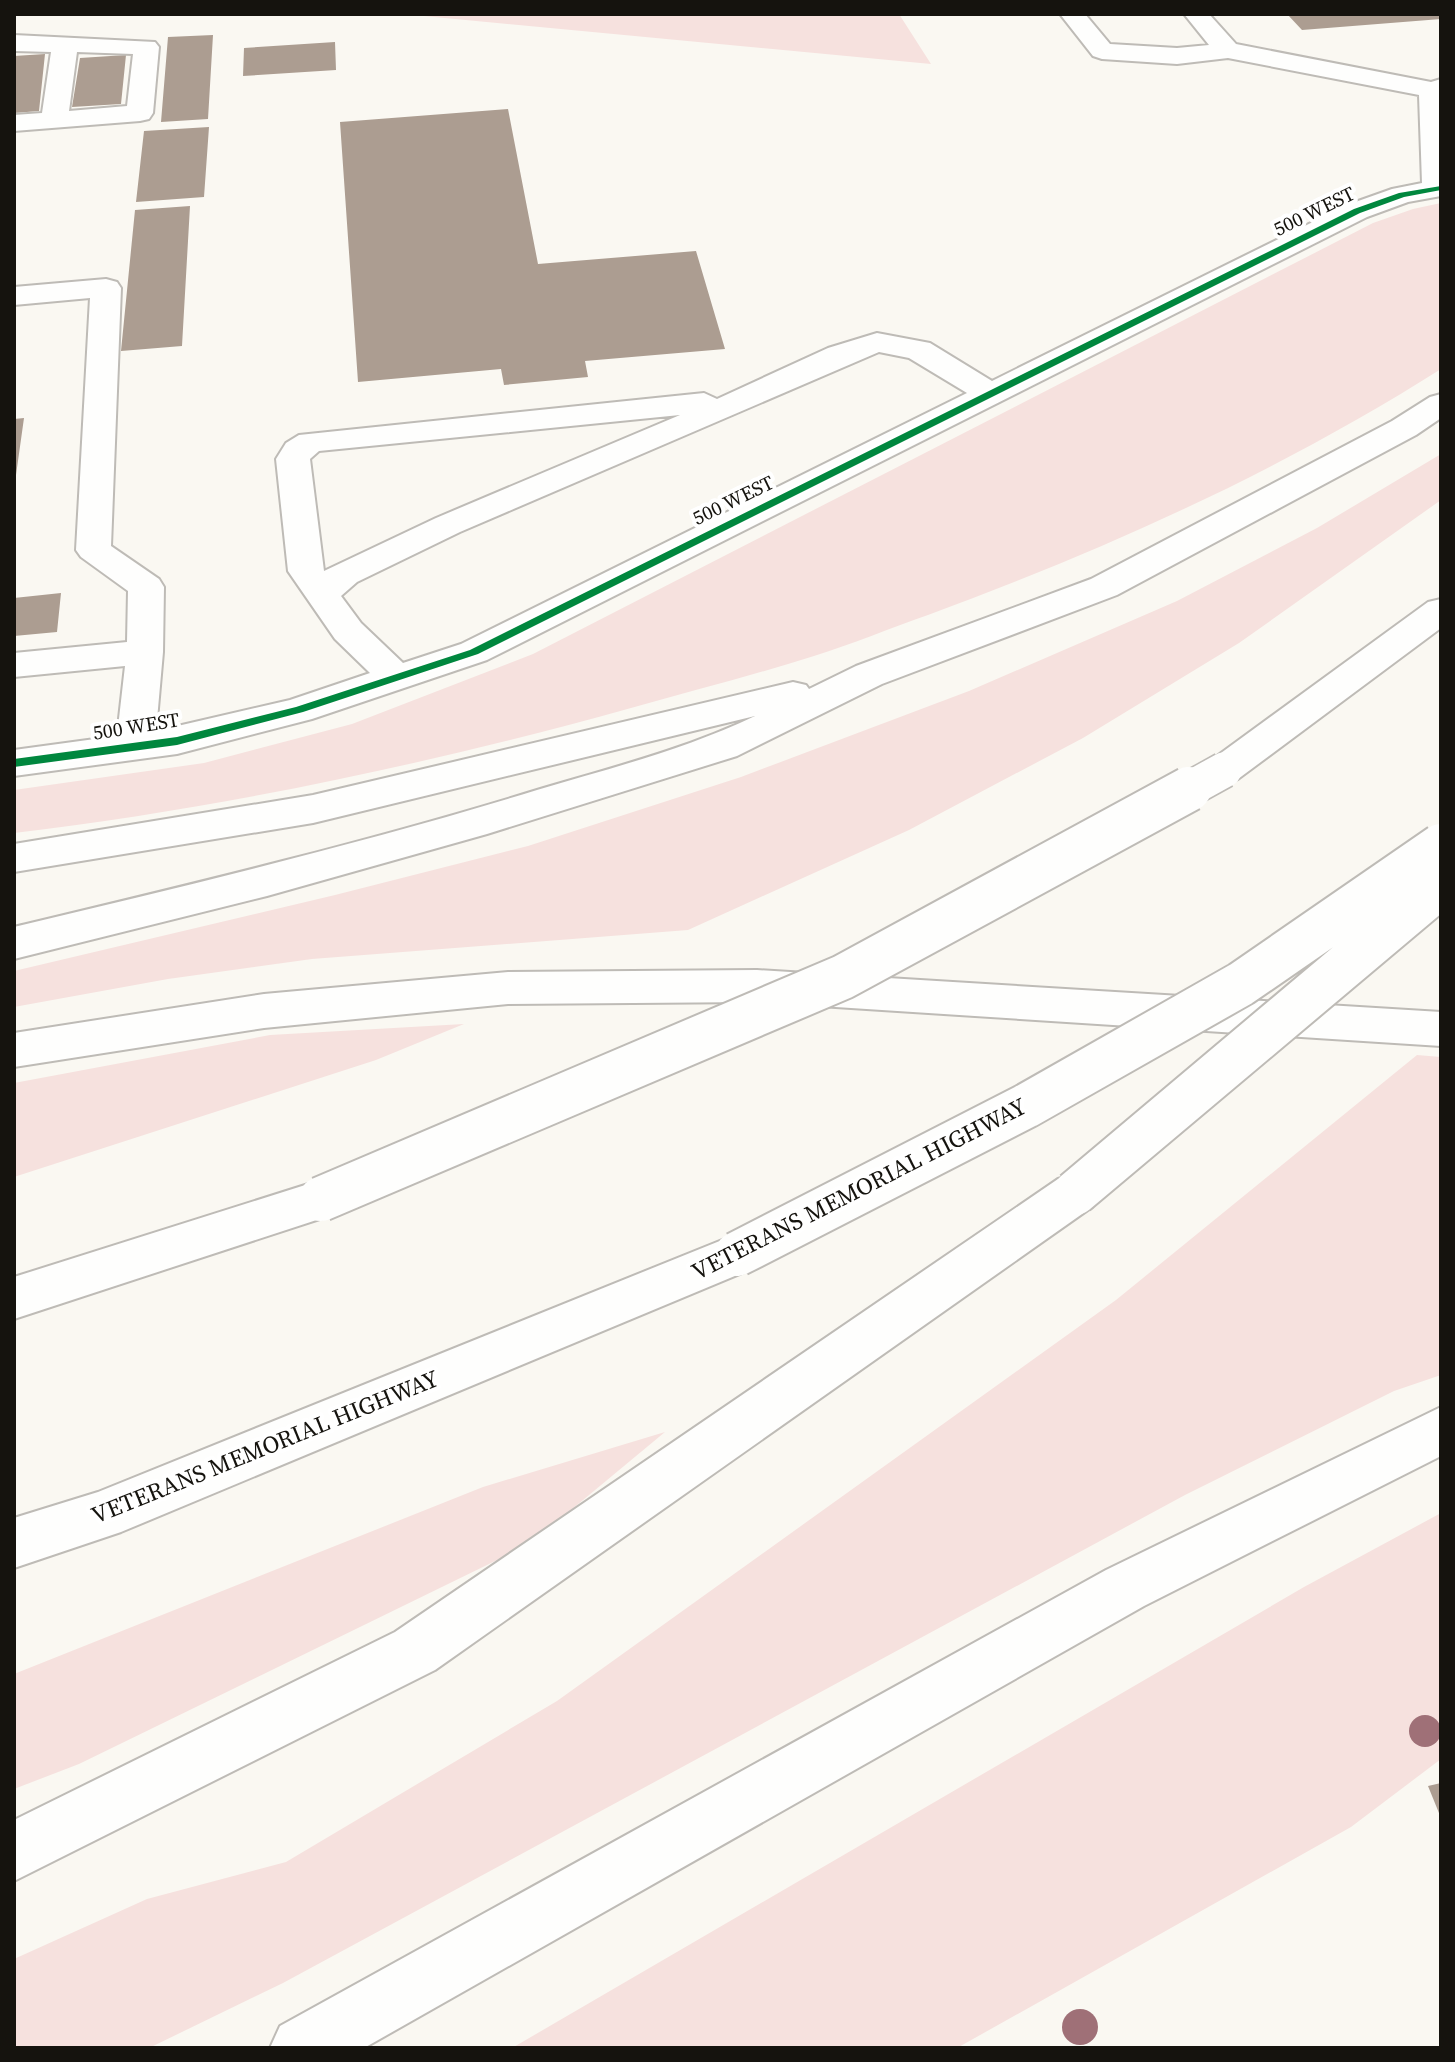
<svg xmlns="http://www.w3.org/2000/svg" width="1455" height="2062" viewBox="0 0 1455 2062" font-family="'Source Serif 4',serif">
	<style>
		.green { fill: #f6e1de }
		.building { fill: #ac9d91 }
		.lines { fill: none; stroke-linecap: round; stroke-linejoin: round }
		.minor-casing { stroke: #bebbb6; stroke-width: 4 }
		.highway-casing { stroke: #bebbb6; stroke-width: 4 }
		.minor { fill: #fefefd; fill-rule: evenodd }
		.highway { fill: #fefefd; fill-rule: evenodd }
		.highway-bridge-far1-casing { stroke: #bebbb6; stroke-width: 38; stroke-linecap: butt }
		.highway-bridge-casing { stroke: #bebbb6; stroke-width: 48; stroke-linecap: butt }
		.highway-bridge-far1 { stroke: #fefefd; stroke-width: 35 }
		.highway-bridge { stroke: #fefefd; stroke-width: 44 }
		.cycleway-casing { stroke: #fff; stroke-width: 5 }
		.cycleway { fill: #00873e; fill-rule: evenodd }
		.tree { fill: #9f7077 }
		.labels { text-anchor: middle; stroke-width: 8; stroke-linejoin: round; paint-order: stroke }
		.far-street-label { font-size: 20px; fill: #15130e; stroke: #fff }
		.street-label { font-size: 24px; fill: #15130e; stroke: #fff }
	</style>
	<rect width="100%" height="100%" fill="#faf8f2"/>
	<path class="green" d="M403 14H899L931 64Z
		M1441 203V369C1280 471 1107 549 928 615 890 628 853 644 814 656 754 675 692 691 631 708 430 764 222 808 14 833V790L204 763 352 724 533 654 1373 223 1413 209Z
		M1441 454V500L1239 643 1083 738 909 830 688 930 312 959 168 979 14 1007V971L335 895 528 846 741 777 969 691 1177 601 1317 528Z
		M464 1024 376 1060 14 1177V1083L270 1035Z
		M1417 1055 1441 1057V1375L1394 1391 1185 1495 283 1983 149 2048H14V1959L147 1899 286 1862 557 1701 1116 1300Z
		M665 1432 530 1544 79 1764 14 1789V1674L483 1487Z
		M1441 1513V1759L1351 1827 957 2048H512L1304 1587Z"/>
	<path class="building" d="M1287 14H1441V19L1302 30Z
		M213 35 208 119 161 122 168 37Z
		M335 42 336 70 243 76 244 48Z
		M45 54 39 111 14 113V56Z
		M126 55 121 104 72 107 80 58Z
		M508 109 538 264 696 251 725 349 585 361 588 377 504 385 501 369 358 382 340 122Z
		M209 127 204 197 136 202 144 131Z
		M190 206 182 346 121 351 135 210Z
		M24 418 16 475H14V419Z
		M61 593 57 632 14 636V598Z
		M1441 1783V1818L1428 1786Z"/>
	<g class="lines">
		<defs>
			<path id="minor" d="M1060 14H1085L1110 44 1177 48 1209 45 1184 14H1209L1236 44 1431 82 1441 79V196L1408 202 1367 217 487 660 312 719 177 754 14 776V750L117 736 125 666 14 677V653L127 642 128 591 81 557 76 550 90 298 14 305V287L106 279 117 282 121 288 111 546 159 579 164 587 163 652 156 731 290 700 370 673 335 639 288 571 276 459 286 443 299 435 704 393 717 399 828 348 877 333 930 343 992 381 1347 205 1392 189 1422 183 1419 95 1228 58 1177 64 1102 59 1093 56ZM879 352 909 358 967 393 461 644 403 663 361 623 341 596 357 582 460 532ZM680 415 436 518 324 571 310 459 319 451Z
				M14 35 155 42 159 47 153 113 149 119 140 121 14 131V115L42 113 51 52 14 51ZM77 52 133 54 127 106 69 111Z"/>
			<path id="highway" d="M1441 394V418L1416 435 1117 595 882 684 737 756 487 834 267 896 14 959V927C189 885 365 843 537 790 611 768 686 749 755 716L313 823 14 872V844L313 795 793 682 806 685 809 689 856 666 1091 579 1392 421 1430 397Z
				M1441 599V628L1238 779 1224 783 1210 779 1204 770 1210 761 1428 602Z
				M757 970 1441 1012V1046L757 1002 508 1004 264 1028 14 1067V1033L264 994 508 972Z
				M1075 1174 1092 1179 1099 1193 1092 1207 435 1670 14 1881V1820L395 1632 1058 1179Z
				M321 1180 338 1185 345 1199 338 1213 14 1319V1277Z
				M737 1234 754 1240 761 1254 754 1268 121 1532 14 1568V1518L98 1492Z
				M1441 1407V1456L1144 1606 364 2048H270L280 2026 1106 1570Z"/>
		</defs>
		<use href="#minor" class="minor-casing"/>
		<use href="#highway" class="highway-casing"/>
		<use href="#minor" class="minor"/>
		<use href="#highway" class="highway"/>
		<defs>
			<path id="highway-bridge-far1" d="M1186 791 1224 770"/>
			<path id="highway-bridge" d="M1075 1193 1441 885
				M321 1199 843 977 1189 789
				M737 1254 1026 1106 1241 984 1441 846"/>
		</defs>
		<use href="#highway-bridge-far1" class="highway-bridge-far1-casing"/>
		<use href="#highway-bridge" class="highway-bridge-casing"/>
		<use href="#highway-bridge-far1" class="highway-bridge-far1"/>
		<use href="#highway-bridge" class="highway-bridge"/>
		<defs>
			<path id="cycleway" d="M1441 186V190L1404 197 1360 213 478 654 303 712 177 745 14 767V759L177 737 296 707 470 650 1354 209 1399 193Z"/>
		</defs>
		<use href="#cycleway" class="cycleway-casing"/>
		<use href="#cycleway" class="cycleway"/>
	</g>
	<g class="tree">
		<circle cx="1425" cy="1731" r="16"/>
		<circle cx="1080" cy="2027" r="18"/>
	</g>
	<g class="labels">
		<g class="far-street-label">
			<text transform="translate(1314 211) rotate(-26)" y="7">500 WEST</text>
			<text transform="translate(733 500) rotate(-26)" y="7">500 WEST</text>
			<text transform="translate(136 726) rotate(-9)" y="7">500 WEST</text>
		</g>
		<g class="street-label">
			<text transform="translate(859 1189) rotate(-27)" y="8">VETERANS MEMORIAL HIGHWAY</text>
			<text transform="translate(265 1447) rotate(-22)" y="8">VETERANS MEMORIAL HIGHWAY</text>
		</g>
	</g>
	<rect width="1455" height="2062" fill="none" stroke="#15130e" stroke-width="32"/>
</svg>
